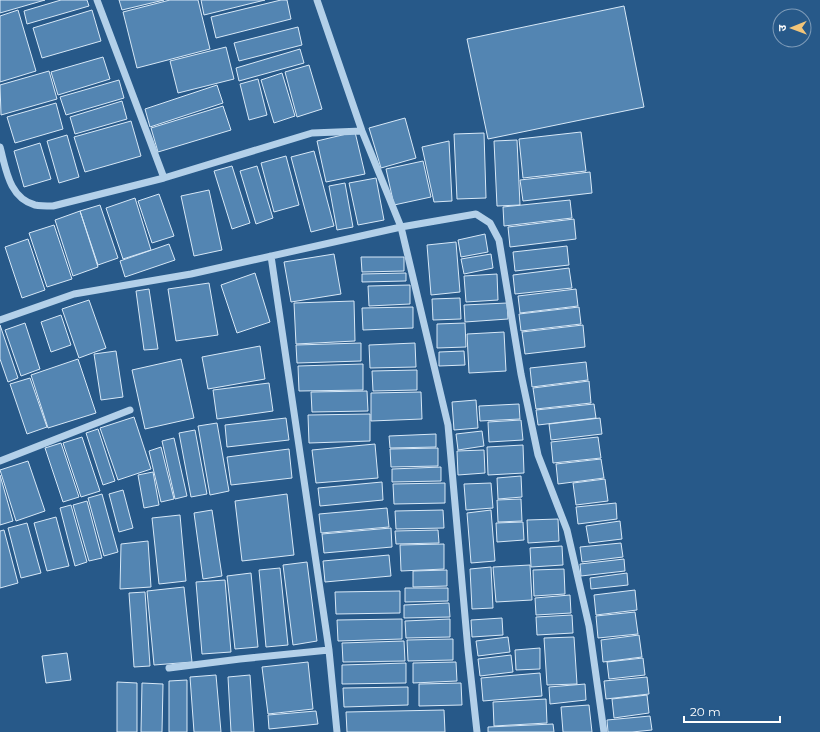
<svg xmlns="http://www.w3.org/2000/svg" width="820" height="732" viewBox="0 0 820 732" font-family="Montserrat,'Noto Sans Devanagari',sans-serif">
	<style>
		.building { fill: #5385b2; stroke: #d7e8f7 }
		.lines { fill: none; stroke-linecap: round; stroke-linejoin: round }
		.minor { stroke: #b3d0e9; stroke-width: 7 }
	</style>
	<rect width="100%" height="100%" fill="#275989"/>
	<path class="building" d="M0 0H45L0 13Z
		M61 0H87L89 6 27 24 24 11Z
		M119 0H164L122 10Z
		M170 0H198L210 49 137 68 123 12Z
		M201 0H265L204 15Z
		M281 0H287L291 19 216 38 211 17Z
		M624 6 644 107 488 139 467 39Z
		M18 10 36 71 0 82V16Z
		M92 10 101 41 42 58 33 28Z
		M298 27 302 45 239 61 234 43Z
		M226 47 234 79 178 93 170 61Z
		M300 49 304 63 239 81 236 68Z
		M103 57 110 79 58 95 51 72Z
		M309 65 322 109 297 117 285 72Z
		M49 71 57 99 1 115 0 85Z
		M282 73 295 116 274 123 261 80Z
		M258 79 267 115 249 120 240 84Z
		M119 80 124 98 66 115 60 97Z
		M217 85 223 103 150 127 145 109Z
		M122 101 127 119 75 134 70 117Z
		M56 103 63 129 15 143 7 117Z
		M223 106 231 130 158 152 151 128Z
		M405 118 416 158 381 168 369 128Z
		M131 121 141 156 85 172 74 137Z
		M355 132 365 174 326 182 317 141Z
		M581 132 586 171 523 178 519 139Z
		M484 133 486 198 457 199 454 134Z
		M67 135 79 177 59 183 47 141Z
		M517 140 520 205 497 206 494 141Z
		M449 141 452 201 434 202 422 147Z
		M40 143 51 179 24 187 14 151Z
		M314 151 334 226 311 232 291 157Z
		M286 156 299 205 274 212 261 163Z
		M423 161 431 197 394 205 386 169Z
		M232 166 250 223 232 229 214 171Z
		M257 166 273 218 256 224 240 171Z
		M590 172 592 193 523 201 520 180Z
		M376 178 384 220 358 225 349 183Z
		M345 183 353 227 337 230 329 186Z
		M209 190 222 250 194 256 181 196Z
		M159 194 174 236 152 243 138 201Z
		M135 198 151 250 123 259 106 208Z
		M570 200 572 218 504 226 503 207Z
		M100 205 118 258 98 265 80 211Z
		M80 211 98 267 73 276 55 220Z
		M574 219 576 239 510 247 508 227Z
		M54 225 72 279 47 287 29 233Z
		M485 234 488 252 461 257 458 240Z
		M28 239 45 290 22 298 5 247Z
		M456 242 460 292 431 295 427 245Z
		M169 244 175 260 125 277 120 261Z
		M567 246 569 265 515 271 513 252Z
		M334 254 341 294 291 302 284 262Z
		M491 254 493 268 464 274 461 259Z
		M361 257H404V271L362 272Z
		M569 268 572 288 515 294 513 275Z
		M255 273 270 322 237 333 221 285Z
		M406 273V281L362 282V274Z
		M497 274 498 300 466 302 464 276Z
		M209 283 218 335 176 341 168 289Z
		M410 285V304L369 306 368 286Z
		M149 289 158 349 144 350 136 291Z
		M576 289 578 306 520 313 518 296Z
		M460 298 461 319 433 320 432 299Z
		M89 300 106 348 79 358 62 309Z
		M354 301 355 341 296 344 294 303Z
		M507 303 508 319 465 322 464 305Z
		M413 307V328L363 330 362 308Z
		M579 307 581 324 521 331 519 314Z
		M61 315 71 345 51 352 41 322Z
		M25 323 40 369 21 376 5 330Z
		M465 323 466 347 437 348V324Z
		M0 325 18 378 8 382 0 359Z
		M583 325 585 347 525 354 522 332Z
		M504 332 506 371 469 373 467 334Z
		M361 343V361L297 363 296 345Z
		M415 343 416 367 370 368 369 345Z
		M260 346 265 379 208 389 202 357Z
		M116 351 123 397 101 400 94 354Z
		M464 351 465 365 439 366V352Z
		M78 359 96 413 48 428 31 375Z
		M181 359 194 418 145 429 132 370Z
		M586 362 588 380 532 387 530 368Z
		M363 364V390L299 391 298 366Z
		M417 370V390L373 391 372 371Z
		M30 378 47 427 27 434 10 384Z
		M589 381 591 403 536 409 533 388Z
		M269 383 273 411 217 419 213 390Z
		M367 391 368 411 312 412 311 392Z
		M421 392 422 419 371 421V393Z
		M476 400 478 428 454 430 452 402Z
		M519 404 520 419 480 421 479 406Z
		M594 404 596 418 538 425 536 410Z
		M370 414V441L309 443 308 415Z
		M134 417 151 469 118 480 100 428Z
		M286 418 289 440 227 447 225 425Z
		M600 418 602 434 551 440 549 424Z
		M521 420 523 440 489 442 488 422Z
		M217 423 229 491 210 495 198 426Z
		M98 429 115 481 103 485 86 433Z
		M195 430 207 494 191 497 179 433Z
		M482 431 484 446 458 450 456 434Z
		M436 434V447L390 448 389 436Z
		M82 437 100 491 81 497 63 443Z
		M598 437 601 458 553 463 551 442Z
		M174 438 187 496 175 499 162 441Z
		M61 443 79 497 63 502 45 448Z
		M375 444 378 478 316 483 312 450Z
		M523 445 524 473 488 475 487 447Z
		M161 447 174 499 161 502 149 451Z
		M438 448V466L391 467 390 449Z
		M289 449 292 478 231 485 227 457Z
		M484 450 485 473 458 475 457 451Z
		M601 459 604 478 558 484 556 464Z
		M28 461 45 511 16 521 0 470Z
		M441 467V481L392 482V469Z
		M153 472 159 505 144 508 138 475Z
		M0 475 13 521 0 525Z
		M521 476 522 497 498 499 497 478Z
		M605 479 608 501 576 505 573 483Z
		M382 482 383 500 320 506 318 488Z
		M445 483V503L394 504 393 484Z
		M491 483 493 508 466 510 464 484Z
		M123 490 133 528 119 532 109 494Z
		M102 494 118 552 104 556 88 498Z
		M287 494 294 555 242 561 235 501Z
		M521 499 522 521 498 522 497 500Z
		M87 501 102 558 89 561 73 505Z
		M616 503 617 519 578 524 576 507Z
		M71 505 87 562 75 566 60 508Z
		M387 508 389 527 321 533 319 514Z
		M212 510 222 576 203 579 194 513Z
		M443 510 444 528 396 529 395 511Z
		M491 510 495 561 471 563 467 513Z
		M180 515 186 581 159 584 152 518Z
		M56 517 69 566 47 571 34 523Z
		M558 519 559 541 528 543 527 520Z
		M620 521 622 539 589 543 586 526Z
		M523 522 524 540 497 542 496 523Z
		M27 523 41 573 21 578 8 528Z
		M391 528 392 547 324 553 322 534Z
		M4 530 18 583 0 588V531Z
		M438 530 439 543 396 544 395 531Z
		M148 541 151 587 120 589 121 544Z
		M621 543 623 557 582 562 580 547Z
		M444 544V569L401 571 400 545Z
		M562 546 563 565 531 567 530 548Z
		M389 555 391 576 325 582 323 561Z
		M624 559 625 571 581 576 580 564Z
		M307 562 317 641 293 645 283 565Z
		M530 565 532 600 496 602 493 567Z
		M491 567 493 608 472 609 470 569Z
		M280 568 288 645 266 647 259 570Z
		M564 569 565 594 534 596 533 570Z
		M447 570V586L413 587V571Z
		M251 573 258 647 235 649 227 576Z
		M627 573 628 585 591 589 590 578Z
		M225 580 231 652 202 654 196 582Z
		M184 587 192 662 154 665 147 591Z
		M405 588H448V601L405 602Z
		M635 590 637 610 596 615 594 595Z
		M400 591V613L336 614 335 592Z
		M145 592 150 666 134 667 129 593Z
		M570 595 571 613 536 615 535 598Z
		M449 603 450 617 404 618V605Z
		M635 612 638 634 598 638 596 616Z
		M572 615 573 633 537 635 536 617Z
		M502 618 503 635 472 637 471 620Z
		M402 619V639L338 641 337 620Z
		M450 619V637L406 638 405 621Z
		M639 635 642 657 603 662 601 640Z
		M508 637 510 652 478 656 476 641Z
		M574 637 577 684 547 685 544 638Z
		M453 639V660L408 661 407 640Z
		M404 641 405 661 343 662 342 643Z
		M540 648V669L516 670 515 650Z
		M67 653 71 680 46 683 42 656Z
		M511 655 513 672 480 676 478 659Z
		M643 658 645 675 609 679 607 662Z
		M308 662 313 709 268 714 262 667Z
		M456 662 457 681 413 683V663Z
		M406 663V683L342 684V665Z
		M540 673 542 696 483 701 481 678Z
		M216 675 221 732H194L190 677Z
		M250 675 254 732H231L228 677Z
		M647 677 649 694 606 699 604 681Z
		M187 680V732H169V681Z
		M117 682 137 683V732H117Z
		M142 683 163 684 162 732H141Z
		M461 683 462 705 419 706V684Z
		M585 684 586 700 550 704 549 687Z
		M408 687V705L344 707 343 688Z
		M647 695 649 713 614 718 612 699Z
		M546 699 547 723 494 726 493 702Z
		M589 705 592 732H563L561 707Z
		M444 710 445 732H347L346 712Z
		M316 711 318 724 269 729 268 715Z
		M650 716 652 730 632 732H608L607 720Z
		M553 724 554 732H488V727Z"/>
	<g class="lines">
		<path class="minor" d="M97 0 164 178
			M317 0 362 131 401 227 448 425 468 650 477 732
			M0 147C6 169 9 198 35 205 40 206 47 206 53 206L164 178 312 133 362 131
			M271 256 329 650 337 732
			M0 320 74 294 191 274 401 227 476 214 490 223 499 240 521 374 538 455 567 530 589 626 604 732
			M0 461 130 410
			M169 668 240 659 329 650"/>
	</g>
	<g transform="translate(792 28) rotate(269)"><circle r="19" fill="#275989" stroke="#7d9bb8"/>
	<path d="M0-3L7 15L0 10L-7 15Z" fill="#f2c579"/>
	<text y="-6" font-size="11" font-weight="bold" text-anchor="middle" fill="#ffffff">उ</text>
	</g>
	<path d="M684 716v6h96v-6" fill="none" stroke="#ffffff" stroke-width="2"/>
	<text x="690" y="716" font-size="12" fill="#ffffff" stroke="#275989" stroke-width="3" paint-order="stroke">20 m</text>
</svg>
